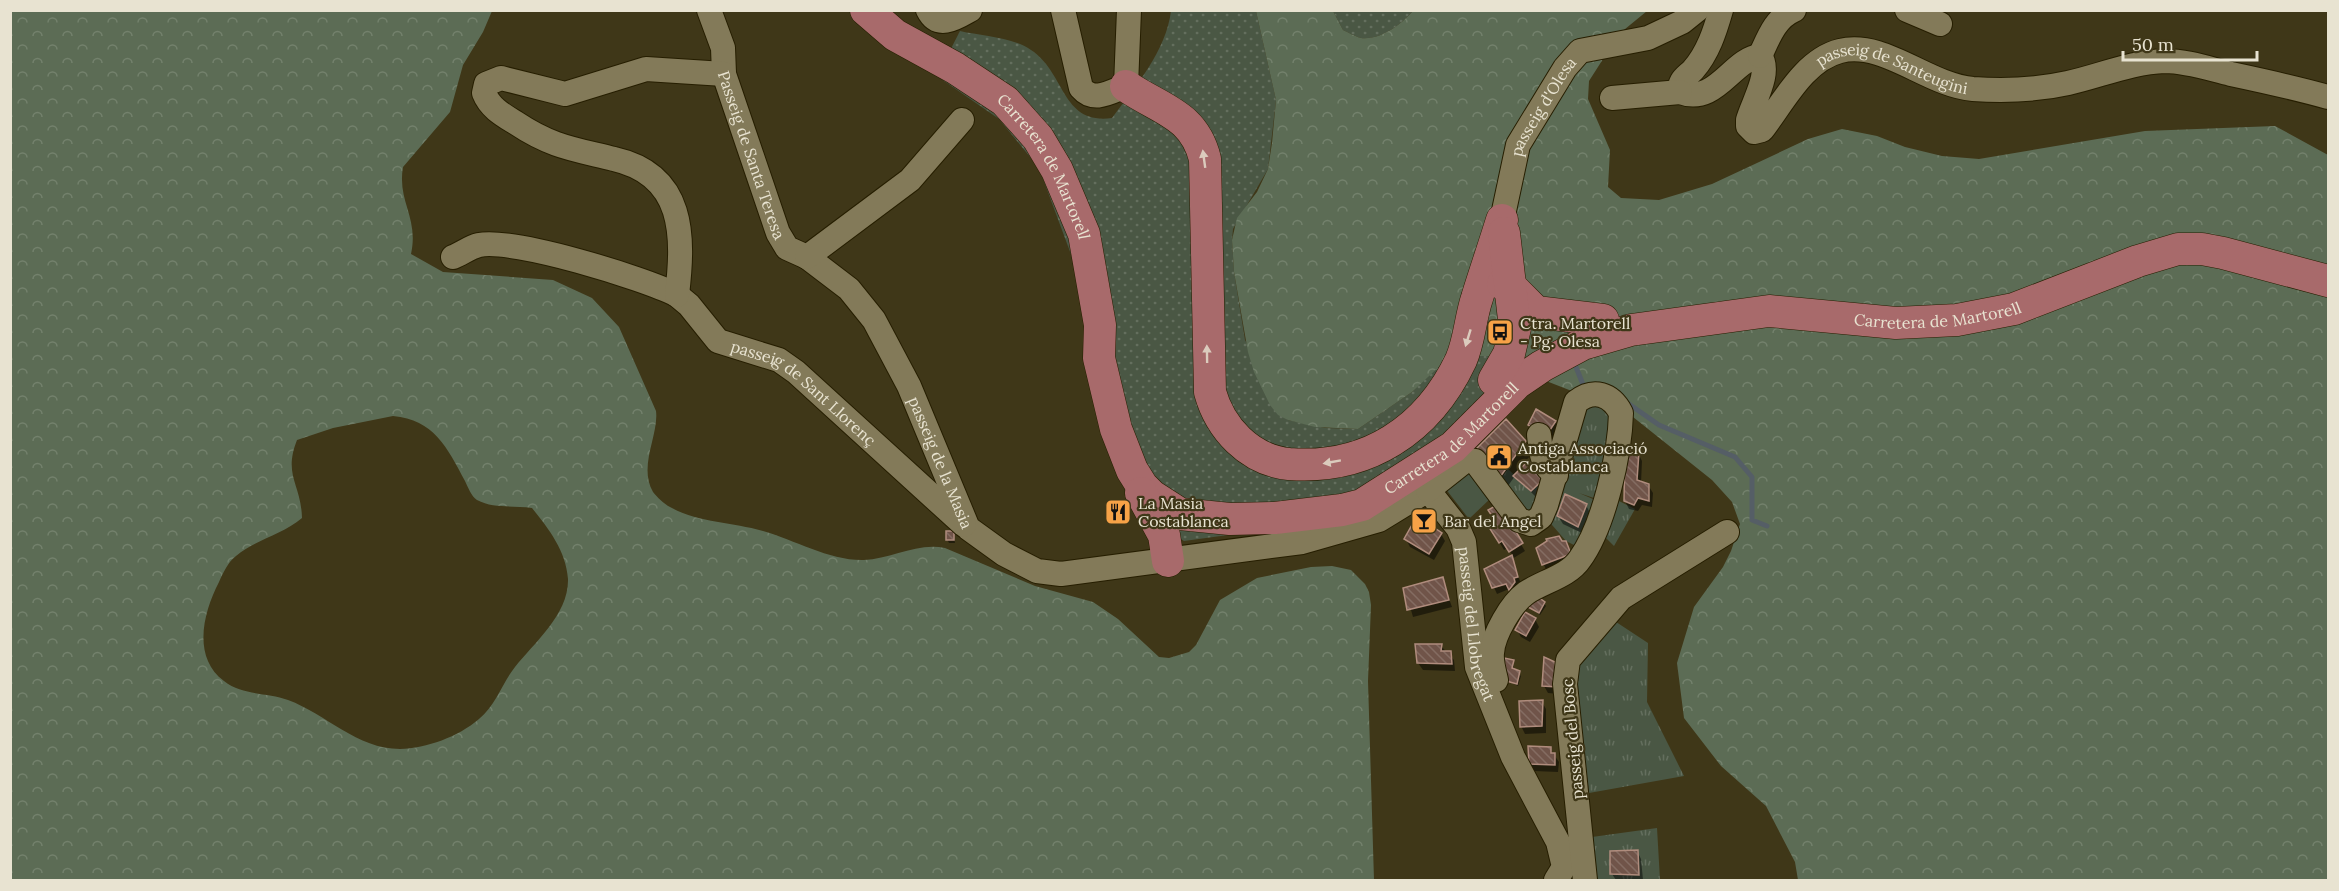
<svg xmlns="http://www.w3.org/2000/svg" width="2339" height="891" viewBox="0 0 2339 891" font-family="Lora,serif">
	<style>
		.grass { fill: url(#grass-dots) }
		.forest { fill: url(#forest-crowns); fill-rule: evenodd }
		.park { fill: url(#park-tufts) }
		.garden { fill: #4a5744 }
		.shadow { fill: #0007 }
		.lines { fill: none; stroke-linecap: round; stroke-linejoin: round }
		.stream { stroke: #555e66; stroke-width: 5 }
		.building { fill: url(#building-back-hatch); stroke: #b08c7d; stroke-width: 1.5 }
		.minor-casing { stroke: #261e00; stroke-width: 26 }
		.major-casing { stroke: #261e00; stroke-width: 33 }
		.minor { stroke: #837a59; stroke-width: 24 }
		.major { stroke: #a86a6b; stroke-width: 32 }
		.oneway { fill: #dbcbbd }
		.labels { text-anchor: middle; stroke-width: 4.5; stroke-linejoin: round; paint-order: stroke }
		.street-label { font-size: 16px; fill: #e8e3d1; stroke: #3f3718 }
		.poi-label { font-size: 16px; fill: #e8e3d1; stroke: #3f3718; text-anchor: start }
	</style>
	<defs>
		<pattern id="grass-dots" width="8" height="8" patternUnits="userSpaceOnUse" patternTransform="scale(1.5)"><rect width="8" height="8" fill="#4a5744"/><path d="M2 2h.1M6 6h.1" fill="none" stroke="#646f5e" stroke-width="1.8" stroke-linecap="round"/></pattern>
		<pattern id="forest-crowns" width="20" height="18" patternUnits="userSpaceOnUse" patternTransform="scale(1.5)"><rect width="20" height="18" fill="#5c6c55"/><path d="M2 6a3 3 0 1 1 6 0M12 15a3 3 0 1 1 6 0" fill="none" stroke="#73816c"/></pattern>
		<pattern id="park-tufts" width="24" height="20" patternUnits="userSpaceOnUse" patternTransform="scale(1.5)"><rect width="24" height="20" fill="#4a5744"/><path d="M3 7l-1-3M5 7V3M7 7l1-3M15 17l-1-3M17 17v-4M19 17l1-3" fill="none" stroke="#646f5e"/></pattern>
		<pattern id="building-back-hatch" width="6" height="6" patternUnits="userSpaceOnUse" patternTransform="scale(1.5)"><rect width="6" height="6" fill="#705449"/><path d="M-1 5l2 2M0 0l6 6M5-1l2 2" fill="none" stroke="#846c62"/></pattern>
	</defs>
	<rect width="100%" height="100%" fill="#3f3718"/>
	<path class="grass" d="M1171 11H1256L1276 100 1268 169 1233 229 1232 240 1234 272 1245 340 1288 420 1325 428 1358 429 1412 392 1436 367 1455 356H1499L1536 377 1323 522 1184 541 1148 518 1092 368 1072 257 1039 168 999 119 937 76 960 31C981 36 1013 37 1031 50 1066 73 1061 125 1112 118 1136 86 1166 51 1171 11Z
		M1333 11H1413C1401 24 1382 40 1361 38 1356 37 1348 32 1343 30Z"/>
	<path class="forest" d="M10 11H492L483 32 463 65 450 112 403 167C397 202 419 217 411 254L443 272 553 280 592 298 619 327 656 411C659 435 638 466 653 492 657 497 664 504 670 507 699 523 732 522 763 531 795 540 830 561 864 560 891 559 918 542 945 548L1035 586 1093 602 1118 619 1159 657 1169 658 1189 652 1196 645 1220 600 1257 578 1311 567 1332 566 1351 570 1365 584 1369 592 1371 605 1368 681 1374 880H11ZM393 416C434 420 447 447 465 481 468 487 471 496 477 500 494 509 513 505 532 508 549 529 566 551 568 579 569 614 534 643 515 667 502 683 496 705 479 719 458 737 427 748 400 749 357 749 326 714 288 700 267 692 243 696 224 681 192 657 203 613 219 582 223 573 228 562 236 556 256 539 282 535 302 518 301 483 283 476 297 440L333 428Z
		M1256 11H1333L1343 30C1348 32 1356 37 1361 38 1382 40 1401 24 1413 11H1647L1619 34 1589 81 1588 99 1610 150 1608 187 1621 198 1659 200 1712 184 1808 139 1842 129 1877 136 1905 147 1942 156 1979 159 2145 131 2275 126 2328 155V880H1798L1795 862 1766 806 1721 766 1684 718 1677 663 1694 607 1723 567 1731 551 1740 524 1732 502 1712 480 1628 413 1536 377 1499 356H1455L1445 361 1412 392 1358 429 1315 427 1288 420 1278 415 1270 405 1254 372 1248 352 1234 272 1232 240 1237 218 1257 192 1268 169 1272 143 1276 100Z"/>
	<path class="park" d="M1589 402 1614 409 1603 501 1579 493 1602 503 1576 546 1566 541 1546 518Z
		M1508 469 1531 491 1546 478 1529 516 1499 481Z
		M1615 499 1635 509 1614 546 1601 533Z
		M1610 618 1648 643 1647 702 1684 776 1589 793 1574 671Z
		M1657 828 1660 880H1595L1592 837Z"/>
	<path class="garden" d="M1471 467 1492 497 1469 519 1445 488Z"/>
	<path class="shadow" d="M1555 422 1559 429 1551 442 1534 432Z
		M1525 442 1532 453 1521 468 1545 478 1536 497 1515 476 1505 490 1485 460Z
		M1638 453 1642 461 1641 483 1648 485 1653 493 1652 507 1642 505 1638 511 1629 509 1625 501Z
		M1586 505 1590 513 1582 533 1563 524 1558 516Z
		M1498 506 1525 551 1512 559 1521 584 1497 594 1486 570 1513 556 1508 548 1504 550 1487 521 1494 517Z
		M953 533 955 543H949L947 539Z
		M1441 534 1445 541 1434 560 1410 547 1406 539Z
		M1553 538 1574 562 1547 572 1537 548Z
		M1442 579 1452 607 1413 617 1405 589Z
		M1544 603 1546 606 1540 615 1530 607Z
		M1535 619 1539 627 1530 642 1521 637 1517 630Z
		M1441 646 1454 660 1455 671 1423 670 1418 663Z
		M1513 662 1514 670 1521 676 1518 686 1508 681Z
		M1554 663 1559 671 1560 694 1548 693 1544 686Z
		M1542 702 1546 709V733L1525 734 1521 726Z
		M1550 749 1559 762 1558 772 1534 771 1530 764Z
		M1637 851 1641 859 1643 880H1616L1612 874Z"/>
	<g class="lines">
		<path class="stream" d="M1576 367 1584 387H1588
			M1626 402 1659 425 1735 457 1752 477V520L1767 526"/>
	</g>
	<path class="building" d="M1536 409 1556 421 1546 436 1528 425Z
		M1506 419 1526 441 1498 480 1477 448Z
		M1625 449 1639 452 1637 480 1649 484V501L1638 498 1634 505 1624 501Z
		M1528 461 1546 477 1531 491 1513 476Z
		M1565 494 1587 504 1578 527 1557 516Z
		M1499 504 1523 543 1509 552 1502 541 1499 543 1485 521 1492 516 1488 510Z
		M1417 516 1442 533 1429 554 1404 539Z
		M946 531H954V540H946Z
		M1559 536 1562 541H1566L1571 554 1542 565 1536 548 1547 541 1546 539Z
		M1512 555 1518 577 1514 578 1515 582 1509 590 1506 584 1492 588 1484 569Z
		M1443 577 1449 600 1407 610 1403 588Z
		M1538 597 1545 602 1539 613 1528 607Z
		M1525 612 1536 618 1526 636 1515 630Z
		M1415 644H1442L1441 651H1451L1452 664 1417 663Z
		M1544 657 1555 662 1557 687 1542 686Z
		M1504 658 1514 660 1512 668 1520 671 1517 684 1506 681Z
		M1543 700 1542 726 1520 727 1519 701Z
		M1528 746 1551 747V753H1555V765L1529 764Z
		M1638 850 1639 875 1610 874V851Z"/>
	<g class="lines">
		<defs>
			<g id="minor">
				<path id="s1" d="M709 10 723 48 724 74 778 233 787 248 807 257 849 289 874 320 909 386 968 528 1004 554 1037 571 1061 574 1302 542 1379 520 1428 490 1458 528 1464 542 1477 667 1513 757 1558 842 1564 867 1556 880"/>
				<path d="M928 10C938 30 956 18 970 10"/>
				<path d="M1063 10 1081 88C1094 103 1110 92 1126 86L1129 10"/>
				<path id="s2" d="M1721 10C1715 31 1708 53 1693 70 1685 78 1679 80 1680 92 1716 106 1732 59 1760 56 1772 72 1753 102 1748 120V126L1754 132 1762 130C1783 103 1804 60 1840 51 1884 40 1927 85 1973 89 2004 91 2037 90 2068 83 2100 76 2131 62 2165 61 2187 61 2210 69 2231 74 2264 81 2296 88 2328 97"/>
				<path d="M1907 10 1940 24"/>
				<path d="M1760 56C1768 39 1775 18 1794 10"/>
				<path d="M1612 98 1680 92"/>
				<path id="s3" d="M1502 220 1518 145 1565 68 1580 51 1648 38 1682 22 1697 10"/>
				<path id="s4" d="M453 257C461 254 470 247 479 245 514 238 643 278 677 295L689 305 718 341 779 360 796 372 964 525"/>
				<path d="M807 257 910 180 962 120"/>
				<path d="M677 295C684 236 685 175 614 159 574 149 552 147 516 123 503 115 490 108 484 93L486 84 501 78 565 94 646 69 724 74"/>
				<path d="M1539 435C1541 451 1541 465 1556 475"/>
				<path d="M1428 490 1466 460 1475 461 1519 520 1531 524 1541 517 1546 505 1576 402C1594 388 1611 394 1621 413 1620 454 1604 526 1580 559 1569 576 1542 582 1526 593 1511 604 1493 635 1492 653 1491 662 1494 671 1496 680"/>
				<path d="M1585 880 1565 684 1568 660 1621 598 1727 532"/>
			</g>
			<g id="major">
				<path id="s5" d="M866 10 895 35 955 68 1005 101 1038 138 1057 170 1084 234 1100 325 1099 358 1116 429 1132 470 1142 486 1152 496 1180 514 1230 519 1275 518 1342 510 1362 505 1453 447 1517 383 1542 366 1583 344 1631 330 1769 311 1896 323 1957 320 2014 309 2138 261 2178 249H2202L2223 253 2328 281"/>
				<path d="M1126 86C1161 110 1194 114 1205 159L1210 392C1220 428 1249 460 1289 464 1367 470 1428 430 1461 360 1470 339 1470 319 1477 298 1485 272 1494 246 1502 220"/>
				<path d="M1503 284 1510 286 1536 312 1603 320"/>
				<path d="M1494 380 1509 354 1515 328 1504 233"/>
				<path d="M1141 493 1164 535 1168 561"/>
			</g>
		</defs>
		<use href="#minor" class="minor-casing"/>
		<use href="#major" class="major-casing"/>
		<use href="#minor" class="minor"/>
		<use href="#major" class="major"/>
	</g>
	<defs><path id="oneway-solid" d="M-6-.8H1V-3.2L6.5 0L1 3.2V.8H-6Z" transform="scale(1.5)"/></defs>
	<g class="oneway">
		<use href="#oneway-solid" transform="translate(1204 159) rotate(-98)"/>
		<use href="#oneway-solid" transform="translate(1468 338) rotate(107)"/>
		<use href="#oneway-solid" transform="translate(1207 354) rotate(-91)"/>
		<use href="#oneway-solid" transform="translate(1332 462) rotate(170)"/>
	</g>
	<defs>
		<symbol id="bus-square" viewBox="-11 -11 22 22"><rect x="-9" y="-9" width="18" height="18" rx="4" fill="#f6a247" stroke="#3f3718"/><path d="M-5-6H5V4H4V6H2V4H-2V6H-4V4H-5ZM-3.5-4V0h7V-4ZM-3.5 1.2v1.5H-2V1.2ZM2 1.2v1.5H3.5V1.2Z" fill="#111"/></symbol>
		<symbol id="civic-square" viewBox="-11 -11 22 22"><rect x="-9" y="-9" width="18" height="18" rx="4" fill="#f6a247" stroke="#3f3718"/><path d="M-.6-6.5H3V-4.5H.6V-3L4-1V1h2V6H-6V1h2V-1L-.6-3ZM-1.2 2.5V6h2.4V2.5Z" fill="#111"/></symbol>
		<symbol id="restaurant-square" viewBox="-11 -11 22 22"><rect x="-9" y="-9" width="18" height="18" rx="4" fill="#f6a247" stroke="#3f3718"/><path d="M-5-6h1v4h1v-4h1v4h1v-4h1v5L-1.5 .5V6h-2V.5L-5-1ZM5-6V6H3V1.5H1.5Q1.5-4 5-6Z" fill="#111"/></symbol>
		<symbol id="bar-square" viewBox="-11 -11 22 22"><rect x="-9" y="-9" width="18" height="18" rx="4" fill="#f6a247" stroke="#3f3718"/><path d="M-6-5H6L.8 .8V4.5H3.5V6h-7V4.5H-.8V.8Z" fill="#111"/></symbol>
	</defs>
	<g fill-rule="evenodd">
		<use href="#bus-square" x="1485" y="317" width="30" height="30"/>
		<use href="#civic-square" x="1484" y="442" width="30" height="30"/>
		<use href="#restaurant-square" x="1103" y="497" width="30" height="30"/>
		<use href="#bar-square" x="1409" y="506" width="30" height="30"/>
	</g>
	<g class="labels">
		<g class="street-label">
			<text dy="6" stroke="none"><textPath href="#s2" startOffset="444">passeig de Santeugini</textPath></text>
			<text dy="6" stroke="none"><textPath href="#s3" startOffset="122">passeig d'Olesa</textPath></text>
			<text dy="6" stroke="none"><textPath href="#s1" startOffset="152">Passeig de Santa Teresa</textPath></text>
			<text dy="6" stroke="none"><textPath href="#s5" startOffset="244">Carretera de Martorell</textPath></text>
			<text dy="6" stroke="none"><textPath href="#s5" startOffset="1449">Carretera de Martorell</textPath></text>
			<text dy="6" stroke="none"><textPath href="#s4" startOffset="398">passeig de Sant Llorenç</textPath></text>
			<text dy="6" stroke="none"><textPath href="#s5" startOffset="927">Carretera de Martorell</textPath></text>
			<text dy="6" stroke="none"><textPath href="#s1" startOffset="524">passeig de la Masia</textPath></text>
			<text dy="6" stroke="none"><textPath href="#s1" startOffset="1228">passeig del Llobregat</textPath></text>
			<text transform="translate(1572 739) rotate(-95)" y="6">passeig del Bosc</text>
		</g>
		<g class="poi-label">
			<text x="1520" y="329">Ctra. Martorell<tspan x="1520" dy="18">- Pg. Olesa</tspan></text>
			<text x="1518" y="454">Antiga Associació<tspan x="1518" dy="18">Costablanca</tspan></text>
			<text x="1138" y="509">La Masia<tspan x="1138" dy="18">Costablanca</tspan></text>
			<text x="1444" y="527">Bar del Angel</text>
		</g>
	</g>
	<rect width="2339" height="891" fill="none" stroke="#e8e3d1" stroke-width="24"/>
	<path d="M2123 51v9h134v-9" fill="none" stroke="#e8e3d1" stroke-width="3"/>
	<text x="2132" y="51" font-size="18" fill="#e8e3d1" stroke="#3f3718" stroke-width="4.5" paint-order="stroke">50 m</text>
</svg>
